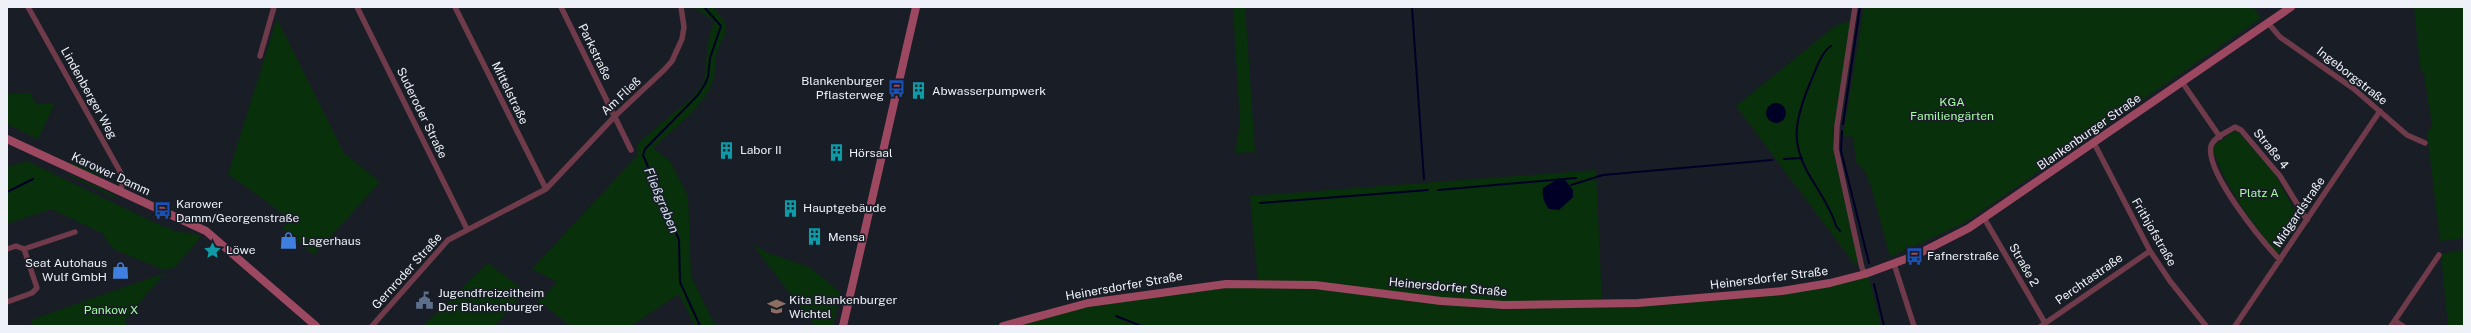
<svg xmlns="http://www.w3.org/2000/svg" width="2471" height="333" viewBox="0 0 2471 333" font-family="'Public Sans',sans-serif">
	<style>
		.green { fill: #08310b }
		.water { fill: #000026 }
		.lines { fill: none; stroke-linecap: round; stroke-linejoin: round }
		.stream { stroke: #000026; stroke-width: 2 }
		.minor { stroke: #6f3a49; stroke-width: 5.5 }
		.secondary { stroke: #9d4861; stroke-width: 8 }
		.labels { text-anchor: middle; stroke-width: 3.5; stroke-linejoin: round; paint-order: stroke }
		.street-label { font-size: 12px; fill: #eef2f8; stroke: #181d26 }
		.poi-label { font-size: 12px; fill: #eef2f8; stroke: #181d26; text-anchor: start }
		.park-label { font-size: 12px; fill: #a6faa4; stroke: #181d26 }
		.water-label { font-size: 13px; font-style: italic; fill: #d5e1f4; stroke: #181d26 }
	</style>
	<rect width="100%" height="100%" fill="#181d26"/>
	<path class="green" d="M694 7H713C734 30 725 29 716 55 714 64 716 74 712 83 702 109 672 129 653 148L670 161 688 197 691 276 715 326H695L679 294 631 326H571L537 300 544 297 557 282 532 269 637 156V144L693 97 704 82 708 42 714 21Z
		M1233 7H1245L1255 152 1235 153 1240 123Z
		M1864 7H2253L2261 18 1964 223 1890 257 1871 186 1865 171 1856 162 1853 137 1843 136Z
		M2414 7H2464V238L2440 241 2427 133 2432 126 2424 72H2421Z
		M277 19 344 153 380 182 314 255 283 228 290 219 228 174Z
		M1851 20 1833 133 1834 154 1859 266 1853 262 1736 106 1835 26Z
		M30 93 36 104 55 103 38 139 7 124V94Z
		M2236 130 2274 173 2300 220 2278 254C2250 221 2226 187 2212 147Z
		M27 161 151 221 177 232 193 233 201 237 175 267 164 270 113 249 102 233 51 209 7 224V167Z
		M70 162 99 175 103 178 69 164Z
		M1596 170 1602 304 1782 291 1865 274 1869 278 1881 326H1003L1050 312 1258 282 1250 196Z
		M69 174 115 195V198L68 175Z
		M753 245 768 253 809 267 840 292 833 326H815Z
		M2464 250V326H2448L2441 254Z
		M488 263 526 292 494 326H423Z
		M165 273 125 319 127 326H33L31 320Z"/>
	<path class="water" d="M1766 113a10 10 0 1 1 20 0a10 10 0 1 1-20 0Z
		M1556 180H1565L1573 190V197L1559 210 1549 209C1544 202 1542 197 1543 188Z"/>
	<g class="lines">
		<path class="stream" d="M1412 7 1424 179
			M1831 46C1821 52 1815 72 1810 83 1794 122 1789 145 1814 183 1822 196 1832 211 1836 226L1840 231
			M1843 124 1860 7
			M1842 131 1841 151 1869 263
			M1784 159 1802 158
			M1571 185 1603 175 1772 160
			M1438 190 1576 178
			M7 192 33 179
			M1260 203 1428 190
			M1874 284 1884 326
			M1116 316 1141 326
			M700 326 680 282 679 240 643 155 645 149 698 95 705 84 708 77 710 58 721 26 704 7"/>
		<path class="minor" d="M28 7 122 175 123 182 120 192
			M357 7 467 229
			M455 7 546 189
			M561 7 631 150
			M1855 7 1837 126 1836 149 1862 268 1865 274
			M2268 23 2280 37 2354 89 2407 135 2425 143
			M260 56 274 7
			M2182 82 2220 137
			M2094 143 2150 251 2170 281 2206 326
			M1984 218 2045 323
			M7 249 16 246 24 249 37 288 32 293 7 302
			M24 249 75 232
			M2280 260C2262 241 2205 172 2211 146 2213 138 2229 131 2235 127L2241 130 2280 176 2307 220
			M1894 264 1914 326
			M2395 321 2403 326
			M372 326 448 240 546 189 615 116 664 70 672 61 682 39 684 27 681 7
			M2041 326 2150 251
			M2235 326 2380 111
			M2391 326 2439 255"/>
		<path class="secondary" d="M7 139 206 231 316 326
			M843 326 916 7
			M1003 326 1088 303 1226 284 1315 285 1441 301 1504 305 1638 303 1782 291 1830 283 1865 274 1914 256 1969 228 2291 7"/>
	</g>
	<defs>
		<symbol id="bus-bare" viewBox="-9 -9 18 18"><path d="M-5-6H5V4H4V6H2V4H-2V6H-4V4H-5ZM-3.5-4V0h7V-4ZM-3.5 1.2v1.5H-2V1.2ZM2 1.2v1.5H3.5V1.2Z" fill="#1a4fb4" stroke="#181d26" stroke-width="2.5" paint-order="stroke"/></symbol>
		<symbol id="building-bare" viewBox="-9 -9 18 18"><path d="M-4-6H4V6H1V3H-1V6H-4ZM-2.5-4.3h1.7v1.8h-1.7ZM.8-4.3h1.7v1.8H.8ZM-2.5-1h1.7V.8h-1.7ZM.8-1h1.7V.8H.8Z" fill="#0f9aa8" stroke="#181d26" stroke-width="2.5" paint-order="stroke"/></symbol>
		<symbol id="shop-bare" viewBox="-9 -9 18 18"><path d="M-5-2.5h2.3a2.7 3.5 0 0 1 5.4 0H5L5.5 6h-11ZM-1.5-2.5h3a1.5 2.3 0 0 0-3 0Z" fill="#3f7fe0" stroke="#181d26" stroke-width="2.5" paint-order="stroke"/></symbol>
		<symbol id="sight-bare" viewBox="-9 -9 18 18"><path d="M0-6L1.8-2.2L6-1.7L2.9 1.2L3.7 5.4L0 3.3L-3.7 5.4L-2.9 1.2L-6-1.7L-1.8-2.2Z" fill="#0f9aa8" stroke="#181d26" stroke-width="2.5" paint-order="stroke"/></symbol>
		<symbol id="civic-bare" viewBox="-9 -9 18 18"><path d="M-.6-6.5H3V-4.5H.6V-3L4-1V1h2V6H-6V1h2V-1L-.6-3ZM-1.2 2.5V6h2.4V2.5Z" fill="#5c6f8a" stroke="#181d26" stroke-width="2.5" paint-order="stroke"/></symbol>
		<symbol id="school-bare" viewBox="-9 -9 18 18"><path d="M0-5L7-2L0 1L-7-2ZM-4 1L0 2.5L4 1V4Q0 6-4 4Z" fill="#8d6e63" stroke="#181d26" stroke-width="2.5" paint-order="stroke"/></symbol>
	</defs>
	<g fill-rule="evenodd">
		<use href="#bus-bare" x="884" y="76" width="25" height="25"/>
		<use href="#building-bare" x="906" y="78" width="25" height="25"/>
		<use href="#building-bare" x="714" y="138" width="25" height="25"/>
		<use href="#building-bare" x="824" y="140" width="25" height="25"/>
		<use href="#building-bare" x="778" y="196" width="25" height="25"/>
		<use href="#bus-bare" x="150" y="198" width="25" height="25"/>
		<use href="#building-bare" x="802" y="224" width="25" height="25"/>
		<use href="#shop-bare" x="276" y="228" width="25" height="25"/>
		<use href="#sight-bare" x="200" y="238" width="25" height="25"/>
		<use href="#bus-bare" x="1902" y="244" width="25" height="25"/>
		<use href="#shop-bare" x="108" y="258" width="25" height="25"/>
		<use href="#civic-bare" x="412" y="288" width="25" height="25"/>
		<use href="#school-bare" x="764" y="294" width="25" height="25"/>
	</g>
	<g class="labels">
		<g class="street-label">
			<text transform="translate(595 52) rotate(64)" y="4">Parkstraße</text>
			<text transform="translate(2352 76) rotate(38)" y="4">Ingeborgstraße</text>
			<text transform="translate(89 93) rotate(61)" y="4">Lindenberger Weg</text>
			<text transform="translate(510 93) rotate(64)" y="4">Mittelstraße</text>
			<text transform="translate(621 96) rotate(-43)" y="4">Am Fließ</text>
			<text transform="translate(422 113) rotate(64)" y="4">Suderoder Straße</text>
			<text transform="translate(2089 132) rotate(-35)" y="4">Blankenburger Straße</text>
			<text transform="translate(2271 149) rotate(51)" y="4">Straße 4</text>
			<text transform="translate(111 174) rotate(25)" y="4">Karower Damm</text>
			<text transform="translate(2299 212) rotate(-56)" y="4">Midgardstraße</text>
			<text transform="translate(2154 232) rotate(60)" y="4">Frithjofstraße</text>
			<text transform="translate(2024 265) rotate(60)" y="4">Straße 2</text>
			<text transform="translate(407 271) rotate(-48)" y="4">Gernroder Straße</text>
			<text transform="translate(1769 278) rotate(-7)" y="4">Heinersdorfer Straße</text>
			<text transform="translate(2089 279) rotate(-35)" y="4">Perchtastraße</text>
			<text transform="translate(1124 286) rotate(-10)" y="4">Heinersdorfer Straße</text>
			<text transform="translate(1448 287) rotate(5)" y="4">Heinersdorfer Straße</text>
		</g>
		<g class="poi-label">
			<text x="884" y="85" text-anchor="end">Blankenburger<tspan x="884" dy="14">Pflasterweg</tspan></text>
			<text x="932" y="95">Abwasserpumpwerk</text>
			<text x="740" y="154">Labor II</text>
			<text x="849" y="157">Hörsaal</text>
			<text x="176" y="208">Karower<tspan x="176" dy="14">Damm/Georgenstraße</tspan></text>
			<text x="803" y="212">Hauptgebäude</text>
			<text x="828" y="241">Mensa</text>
			<text x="302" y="245">Lagerhaus</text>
			<text x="226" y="254">Löwe</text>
			<text x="1927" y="260">Fafnerstraße</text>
			<text x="107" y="267" text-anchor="end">Seat Autohaus<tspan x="107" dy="14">Wulf GmbH</tspan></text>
			<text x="438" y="297">Jugendfreizeitheim<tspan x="438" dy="14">Der Blankenburger</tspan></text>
			<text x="789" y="304">Kita Blankenburger<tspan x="789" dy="14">Wichtel</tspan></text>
		</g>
		<g class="park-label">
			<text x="1952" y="106">KGA<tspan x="1952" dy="14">Familiengärten</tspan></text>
			<text x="2259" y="197">Platz A</text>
			<text x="111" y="314">Pankow X</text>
		</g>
		<g class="water-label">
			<text transform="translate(662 200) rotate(67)" y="5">Fließgraben</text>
		</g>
	</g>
	<rect width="2471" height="333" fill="none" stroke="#eef2f8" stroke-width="16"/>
</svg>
